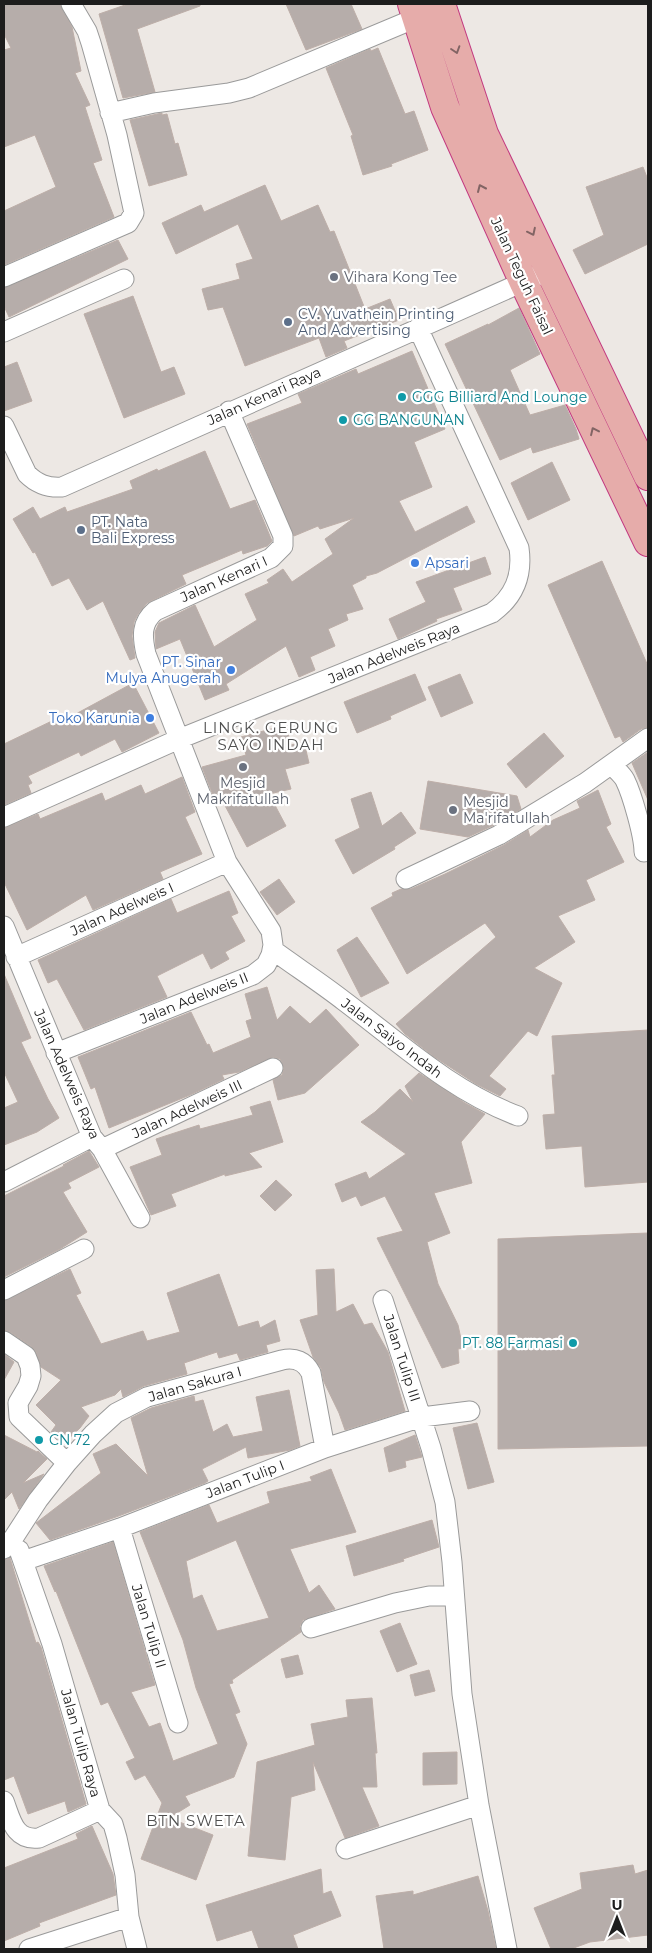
<svg xmlns="http://www.w3.org/2000/svg" width="652" height="1953" viewBox="0 0 652 1953" font-family="Montserrat,sans-serif">
	<style>
		.building { fill: #b6adaa; stroke: #bdaea8; fill-rule: evenodd }
		.lines { fill: none; stroke-linecap: round; stroke-linejoin: round }
		.minor-casing { stroke: #9a9a9a; stroke-width: 21 }
		.trunk-casing { stroke: #c33980; stroke-width: 30 }
		.minor { stroke: #fff; stroke-width: 19 }
		.trunk { stroke: #e6acaa; stroke-width: 28 }
		.oneway { stroke: #826464 }
		.worship-dot { fill: #6b7280; stroke: #fff; stroke-width: 2 }
		.service-dot { fill: #5c6f8a; stroke: #fff; stroke-width: 2 }
		.culture-dot { fill: #0f9aa8; stroke: #fff; stroke-width: 2 }
		.shop-dot { fill: #3f7fe0; stroke: #fff; stroke-width: 2 }
		.labels { text-anchor: middle; stroke-width: 4.5; stroke-linejoin: round; paint-order: stroke }
		.street-label { font-size: 14px; fill: #1d1d1d; stroke: #fff }
		.worship-label { font-size: 14px; fill: #5b616d; stroke: #fff; text-anchor: start }
		.service-label { font-size: 14px; fill: #4e5e75; stroke: #fff; text-anchor: start }
		.culture-label { font-size: 14px; fill: #0d838f; stroke: #fff; text-anchor: start }
		.shop-label { font-size: 14px; fill: #366cbe; stroke: #fff; text-anchor: end }
		.neighbourhood-label { font-size: 15px; letter-spacing: 1px; fill: #505050; stroke: #fff }
	</style>
	<rect width="100%" height="100%" fill="#ede8e4"/>
	<path class="building" d="M4 4H60L72 27 81 71 75 73 90 105 85 107 102 160 93 163 114 217 4 265V211L56 187 35 135 4 147V50L11 48 4 34Z
		M128 4H200V6L137 29 155 92 123 98 99 14Z
		M286 4H351L362 29 306 50Z
		M378 48 405 114 414 111 428 150 391 164 392 166 363 175 351 136 353 135 326 68 370 49 371 51Z
		M162 113V115L167 114 175 144 178 143 187 175 149 186 130 120Z
		M643 167 648 180V244L585 274 573 250 604 235 586 187Z
		M265 185 281 221 318 205 330 232 334 231 365 309 390 299 399 320 344 341 347 348 326 357 319 338 245 366 223 307 208 310 202 289 240 279 236 264 253 259 238 224 176 254 162 223 201 205 204 212Z
		M118 240 128 259 9 317 4 306V288Z
		M133 296 161 372 174 367 185 394 124 418 84 314Z
		M519 308 540 354 510 370 530 415 565 405 576 429 579 439 533 453 531 447 500 460 445 344 488 324V325Z
		M412 351 445 429 414 442 432 487 399 501 415 532 467 506 475 522 377 573 366 576V578L352 585 363 609 346 614 348 620 328 629 335 646 310 657 315 670 299 677 286 646 226 684 229 690 205 700 180 639 156 649 155 632 159 623 195 605 214 647 257 620 245 594 269 583 267 580 283 569 292 582 333 554 325 539 354 518 320 529 318 526 294 536 247 424 302 403 298 394 356 369 358 374Z
		M17 362 32 401 4 411V367Z
		M205 451 230 509 255 500 272 541 267 546 243 554 242 550 182 575 186 584 147 603 138 614 134 622 132 636 135 658 130 660 103 601 87 610 69 578 52 586 35 552 33 553 13 519 33 507 40 519 65 507 67 512 133 489 130 481 157 469 158 471Z
		M552 462 570 500 528 520 511 483Z
		M485 557 491 574 453 588 462 610 436 619 437 621 398 639 389 619 426 602 416 582Z
		M602 561 648 666V727L641 729 623 742 620 736 615 738 548 585Z
		M415 674 426 700 390 716 391 719 357 733 344 702Z
		M460 674 473 703 441 717 428 687Z
		M133 683 159 733 122 752 115 739 81 756 79 752 28 776 32 783 28 785 31 793 4 805V744L56 719 59 723Z
		M286 725 291 745 304 742 309 763 285 769 291 789 269 794 286 826 247 847 222 800 216 803 202 767 246 755 241 737Z
		M544 733 564 756 526 788 507 764Z
		M648 752V800L632 763Z
		M182 777 195 812 185 817 202 854 160 872 163 879 93 910 86 895 27 930 4 882V828L38 814 40 819 102 793 105 801 141 785 145 794Z
		M428 781 517 796 521 809 494 825 468 837 420 829Z
		M598 790 611 824 606 827 624 862 586 880 595 900 558 916 575 942 534 968 562 983 537 1036 528 1031 489 1076 506 1089 500 1096 476 1084 433 1056 405 1034 396 1024 496 937 485 923 407 974 371 908 393 896 392 893 401 889H411L445 874 504 845 528 830 530 837 553 820 580 808 577 801Z
		M371 792 382 826 401 812 416 833 394 847 395 849 353 874 335 840 360 828 351 799Z
		M279 879 295 902 277 915 260 892Z
		M229 891 238 913 231 916 245 941 225 952 229 959 211 969 203 953 157 976 167 997 84 1030 57 979 48 983 38 960 171 899 177 913Z
		M357 937 389 983 361 997 337 950Z
		M4 974 31 1038 21 1042 48 1099 59 1118 37 1132 4 1145V1108L18 1102 4 1072Z
		M267 987 277 1020 290 1006 310 1024 326 1009 359 1045 305 1093 278 1100 273 1080 282 1075 284 1068 280 1059 273 1057 239 1072 222 1075 224 1079 190 1095 109 1128 95 1087 91 1089 78 1057 191 1012 207 1045 209 1044 213 1053 251 1037 246 1021 252 1019 245 994Z
		M648 1030V1182L585 1187 582 1146 546 1149 543 1115 555 1114 552 1075H555L552 1036Z
		M419 1073 465 1103 485 1114 461 1142 472 1183 434 1193 450 1233 427 1242 438 1284 458 1325 463 1348 458 1349 459 1363 442 1368 377 1238 403 1231 385 1196 361 1206 356 1196 342 1202 335 1184 366 1172 369 1179 406 1154 361 1122 375 1112 400 1089 413 1102 405 1086Z
		M270 1101 283 1142 249 1153 262 1167 225 1176V1174L171 1194 176 1206 151 1215 130 1167 162 1155 156 1139 199 1125 200 1129 253 1115 250 1107Z
		M89 1151 99 1167 68 1183 71 1188 63 1192 87 1232 60 1249 4 1277V1196L64 1166 63 1165Z
		M276 1180 292 1195 275 1211 260 1196Z
		M648 1233V1446L498 1449V1239Z
		M70 1269 81 1293 76 1295 101 1344 143 1331 147 1341 180 1332 167 1293 219 1274 238 1327 258 1321 260 1328 275 1320 280 1341 266 1345 268 1352 240 1360 237 1353 219 1358 217 1352 184 1363 187 1374 144 1386 123 1397 121 1389 115 1395 81 1407 89 1416 80 1428 63 1444 51 1432 56 1425 36 1405 61 1380 41 1367 36 1352 32 1347 10 1332 4 1330V1301Z
		M334 1269 336 1312 353 1304 364 1325 372 1323 388 1352 405 1411 345 1430 339 1413 324 1382 321 1368 313 1357 300 1320 318 1315 316 1270Z
		M4 1354 14 1362 4 1380Z
		M289 1390 300 1446 290 1450 248 1458 246 1447 202 1469 208 1481 205 1483 116 1517 50 1540 36 1523 101 1473 93 1454 116 1444 148 1476 131 1418 151 1408 194 1396 195 1402 203 1400 213 1432 227 1424 233 1437 263 1431 256 1397Z
		M477 1423 494 1482 468 1489 453 1428Z
		M4 1435 37 1452 38 1451 47 1459 23 1483 44 1474 19 1509 12 1492 4 1500Z
		M415 1435 422 1457 405 1461 406 1467 389 1472 384 1448Z
		M331 1469 356 1532 290 1549 309 1593 319 1585 335 1609 303 1620 300 1626 301 1632 232 1680 233 1683 229 1684 240 1712 235 1714 247 1744 234 1777 185 1796 190 1805 169 1818 213 1835 196 1880 141 1859 162 1803 145 1775 135 1780 126 1762 135 1758 108 1702 101 1705 56 1591 55 1592 44 1566 113 1542 155 1685 131 1692 149 1727 160 1723 173 1761 218 1744 196 1688 183 1640 140 1532 209 1505 217 1523 270 1503 267 1492 312 1481 310 1477ZM236 1540 269 1618 217 1631 202 1595 193 1599 186 1561Z
		M432 1520 439 1547 403 1559 404 1561 354 1576 346 1546Z
		M10 1558 36 1643 38 1642 41 1647 86 1804 68 1812 65 1801 28 1814 14 1776 4 1780V1560Z
		M400 1623 417 1664 397 1672 380 1631Z
		M298 1655 303 1674 286 1678 281 1659Z
		M429 1670 435 1691 415 1696 410 1675Z
		M372 1698 377 1753H375L377 1787H362L379 1826 345 1838 313 1762 315 1790 291 1797 285 1860 248 1856 257 1762 315 1745 311 1724 348 1717 346 1700Z
		M457 1752V1784L423 1785V1753Z
		M92 1826 113 1874 116 1895 39 1923 40 1926 4 1941V1868L78 1839 76 1834Z
		M633 1865 635 1874 648 1870V1935L590 1942 571 1949H551L534 1908 582 1889 580 1873Z
		M321 1869 323 1894 331 1891 341 1916 293 1935 298 1949H259L252 1930 217 1941 206 1905Z
		M478 1876 488 1911 496 1949H384L376 1896 413 1891V1895Z"/>
	<g class="lines">
		<defs>
			<path id="minor" d="M110 113 154 103 229 93 249 88 416 18
				M4 277 128 223 134 213 117 135 91 43 87 31 71 4
				M4 332 124 279
				M4 426 27 474C37 484 47 488 62 487L550 270
				M612 765C616 770 622 774 625 780 632 794 644 836 644 852
				M4 817 179 739 492 613C514 597 523 576 519 548L418 328
				M406 879 499 835 585 783 648 738
				M4 926 92 1137 102 1149 140 1218
				M273 950C296 967 321 983 344 1001 400 1043 451 1091 518 1116
				M16 957 227 862
				M56 1053 253 975 266 965 271 955 273 945 271 931 227 862 146 654C142 636 141 623 155 611L271 558 283 546V536L229 411
				M102 1149 273 1068
				M4 1182 92 1137
				M4 1290 84 1249
				M383 1300 431 1448 445 1502 452 1562 462 1694 479 1805 507 1949
				M4 1341 26 1356 30 1366 31 1376 28 1386 18 1403 19 1417 67 1463
				M120 1528 178 1723
				M4 1549 14 1537 38 1500 67 1463 93 1434 116 1413 147 1397 282 1360C295 1357 305 1361 311 1373L325 1448
				M19 1550 52 1644 100 1810 113 1824 117 1838 125 1875 129 1917 137 1949
				M23 1561 120 1528 325 1448 422 1417 470 1411
				M311 1628 395 1603 429 1596H454
				M4 1801C11 1819 14 1841 39 1838L100 1810
				M346 1849 479 1805
				M29 1949 129 1917"/>
			<path id="trunk" d="M412 4 445 107 524 283 648 542
				M441 4 484 134 648 476"/>
		</defs>
		<use href="#minor" class="minor-casing"/>
		<use href="#trunk" class="trunk-casing"/>
		<use href="#minor" class="minor"/>
		<use href="#trunk" class="trunk"/>
	</g>
	<defs><path id="oneway-chevron" d="M-2-3.5L2.5 0L-2 3.5" fill="none" stroke-width="1.6" stroke-linecap="round" stroke-linejoin="round" transform="scale(1.25)"/></defs>
	<g class="oneway">
		<use href="#oneway-chevron" transform="translate(456 50) rotate(72)"/>
		<use href="#oneway-chevron" transform="translate(481 188) rotate(-114)"/>
		<use href="#oneway-chevron" transform="translate(532 232) rotate(64)"/>
		<use href="#oneway-chevron" transform="translate(594 431) rotate(-115)"/>
	</g>
	<g class="worship-dot">
		<circle cx="334" cy="277" r="5"/>
		<circle cx="243" cy="767" r="5"/>
		<circle cx="453" cy="810" r="5"/>
	</g>
	<g class="service-dot">
		<circle cx="288" cy="322" r="5"/>
		<circle cx="81" cy="530" r="5"/>
	</g>
	<g class="culture-dot">
		<circle cx="402" cy="397" r="5"/>
		<circle cx="343" cy="420" r="5"/>
		<circle cx="573" cy="1343" r="5"/>
		<circle cx="39" cy="1440" r="5"/>
	</g>
	<g class="shop-dot">
		<circle cx="415" cy="563" r="5"/>
		<circle cx="231" cy="670" r="5"/>
		<circle cx="150" cy="718" r="5"/>
	</g>
	<g class="labels">
		<g class="street-label">
			<text transform="translate(522 276) rotate(65)" y="5">Jalan Teguh Faisal</text>
			<text transform="translate(264 396) rotate(-24)" y="5">Jalan Kenari Raya</text>
			<text transform="translate(224 579) rotate(-24)" y="5">Jalan Kenari I</text>
			<text transform="translate(394 653) rotate(-22)" y="5">Jalan Adelweis Raya</text>
			<text transform="translate(122 909) rotate(-24)" y="5">Jalan Adelweis I</text>
			<text transform="translate(194 998) rotate(-22)" y="5">Jalan Adelweis II</text>
			<text transform="translate(392 1038) rotate(37)" y="5">Jalan Saiyo Indah</text>
			<text transform="translate(67 1074) rotate(66)" y="5">Jalan Adelweis Raya</text>
			<text transform="translate(187 1109) rotate(-25)" y="5">Jalan Adelweis III</text>
			<text transform="translate(402 1358) rotate(72)" y="5">Jalan Tulip III</text>
			<text transform="translate(195 1384) rotate(-16)" y="5">Jalan Sakura I</text>
			<text transform="translate(245 1479) rotate(-21)" y="5">Jalan Tulip I</text>
			<text transform="translate(149 1626) rotate(73)" y="5">Jalan Tulip II</text>
			<text transform="translate(81 1743) rotate(74)" y="5">Jalan Tulip Raya</text>
		</g>
		<g class="worship-label">
			<text x="344" y="282">Vihara Kong Tee</text>
			<text x="243" y="788" text-anchor="middle">Mesjid<tspan x="243" dy="16">Makrifatullah</tspan></text>
			<text x="463" y="807">Mesjid<tspan x="463" dy="16">Ma'rifatullah</tspan></text>
		</g>
		<g class="service-label">
			<text x="298" y="319">CV. Yuvathein Printing<tspan x="298" dy="16">And Advertising</tspan></text>
			<text x="91" y="527">PT. Nata<tspan x="91" dy="16">Bali Express</tspan></text>
		</g>
		<g class="culture-label">
			<text x="412" y="402">GGG Billiard And Lounge</text>
			<text x="353" y="425">GG BANGUNAN</text>
			<text x="563" y="1348" text-anchor="end">PT. 88 Farmasi</text>
			<text x="49" y="1445">CN 72</text>
		</g>
		<g class="shop-label">
			<text x="425" y="568" text-anchor="start">Apsari</text>
			<text x="221" y="667">PT. Sinar<tspan x="221" dy="16">Mulya Anugerah</tspan></text>
			<text x="140" y="723">Toko Karunia</text>
		</g>
		<g class="neighbourhood-label">
			<text x="271" y="733">LINGK. GERUNG<tspan x="271" dy="17">SAYO INDAH</tspan></text>
			<text x="196" y="1826">BTN SWETA</text>
		</g>
	</g>
	<rect width="652" height="1953" fill="none" stroke="#1d1d1d" stroke-width="10"/>
	<g transform="translate(617 1918)" stroke="#ffffff" stroke-width="4" paint-order="stroke">
	<path d="M0-4L9 19L0 12L-9 19Z" fill="#1d1d1d"/>
	<text y="-8" font-size="14" font-weight="bold" text-anchor="middle" fill="#1d1d1d">U</text>
	</g>
</svg>
